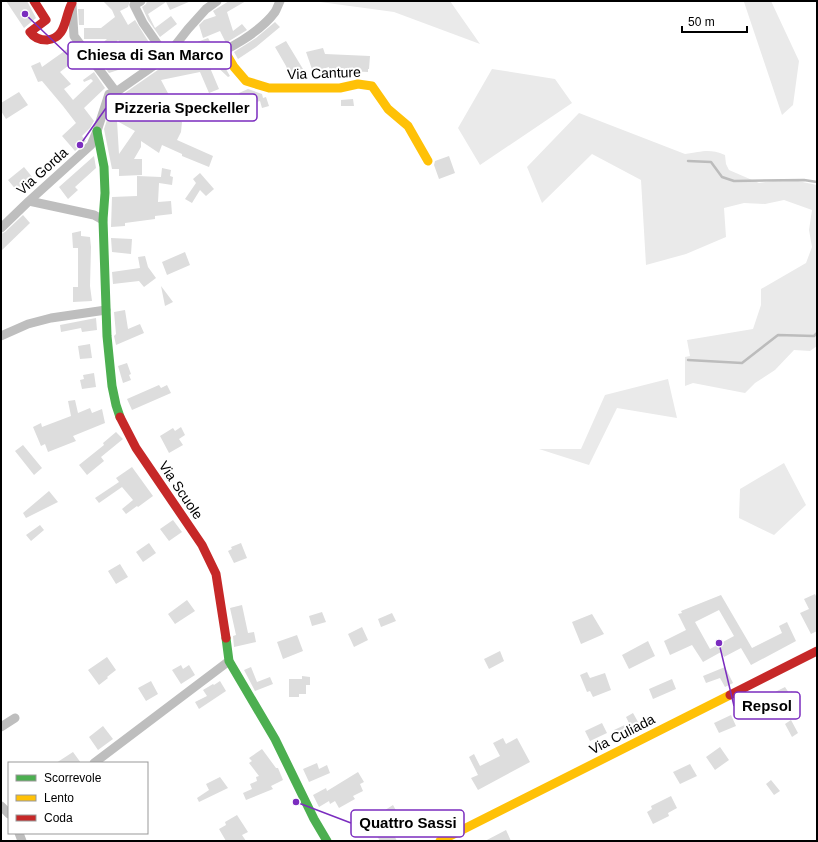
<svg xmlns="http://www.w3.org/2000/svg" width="818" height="842" viewBox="0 0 818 842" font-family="Helvetica,sans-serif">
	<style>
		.green { fill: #eaeaea }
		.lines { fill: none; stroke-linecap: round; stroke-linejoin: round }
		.stream { stroke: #bcbcbc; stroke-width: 2.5 }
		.building { fill: #ddd; fill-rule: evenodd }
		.street { stroke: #bebebe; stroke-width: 9 }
		.fast { stroke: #4caf50; stroke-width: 9 }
		.slow { stroke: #ffc107; stroke-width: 9 }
		.jam { stroke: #c62828; stroke-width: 9 }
		.labels { text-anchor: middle; stroke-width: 4; stroke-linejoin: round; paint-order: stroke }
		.street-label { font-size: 14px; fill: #000; stroke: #fff }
		.leader { fill: none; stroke: #7b2cbf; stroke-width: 1.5 }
		.callout-dot { fill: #7b2cbf; stroke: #fff; stroke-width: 1.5 }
		.callout { fill: #fff; stroke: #7b2cbf; stroke-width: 1.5 }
		.callout-label { font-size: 15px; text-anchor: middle; font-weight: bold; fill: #000 }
	</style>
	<rect width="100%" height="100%" fill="#fff"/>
	<path class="green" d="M313 1H450L480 44 394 12Z
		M746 1H771L799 61 793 105 782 115 744 2Z
		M492 69 555 79 572 103 480 165 458 128Z
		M579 113 685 154C702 152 708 148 725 155L726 164 729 170 759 183 788 179 817 185V346L810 351 794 350 775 370 755 383 745 393 693 383 685 386V357L690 356 687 340 753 329 761 305V289L806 263 812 247 809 230 812 210 784 200 765 204 744 203 724 208 726 237 686 254 646 265 641 180 592 154 542 203 527 167Z
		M668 379 677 418 617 408 589 465 539 449H581L605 395Z
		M784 463 806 505 774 535 739 518 740 489Z"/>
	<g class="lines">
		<path class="stream" d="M688 161 711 162 722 177 734 181 804 180 817 182
			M688 360 742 363 778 335 814 336 817 333"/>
	</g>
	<path class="building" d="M6 1H27L36 18 24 28Z
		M103 1H130L128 7 120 11 128 25 135 20 150 44 145 50 148 54 141 59 136 51 129 55 118 40 101 62 93 52 107 39H84V28H101L115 17 112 10Z
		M147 1H191L170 10 166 2 148 14 155 28 171 16 177 24 160 37 148 20 142 7 146 4Z
		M229 1H246L227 12 233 31 242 24 247 30 226 43 220 31 203 38 199 25 204 20 216 16 213 11Z
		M78 9H84V25H79Z
		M275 22 280 27 256 47 238 59 234 52 256 38Z
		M208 38 214 48 194 54 177 56 176 54 184 52 181 48Z
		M286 41 306 74 291 80 286 66 275 47Z
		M73 45 83 58 79 61 77 59 60 72 71 84 64 89 73 100 93 81 91 79 84 82 83 80 94 72 105 88 84 108 94 121 90 128 82 136 86 141 75 151 62 136 76 123 63 106 42 81 38 82 31 66 40 62 42 67Z
		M323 48 325 54 370 56 369 69H368V72L329 70V67L313 72 306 52Z
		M124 57 127 67 109 73 102 64Z
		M220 59 230 76 228 77 212 62Z
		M208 63 219 89 209 93 200 72 161 80 171 99 165 102 167 104 149 109 182 122 181 132 177 140 213 156 209 167 182 156V154L162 145 159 153 141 141V147L134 159H142V175L119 176V169H112L104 129 114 99 119 97 165 65 170 68H178ZM117 121 135 131 119 154Z
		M248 89 262 94 263 98 266 97 269 106 262 108 260 101 243 106 239 93Z
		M19 92 28 105 6 119 1 111V103Z
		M353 99 354 106H341V100Z
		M94 156 96 168 75 187 78 190 68 199 59 187Z
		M449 156 455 173 439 179 434 165 435 161Z
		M24 167 33 178 17 191 8 180Z
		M162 168 171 170 170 176 173 177 172 185 159 183 158 202 171 201 172 214 155 216V219L125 223V226L111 227 112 197 137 196V176L161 177Z
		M200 173 214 189 206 196 200 190 192 203 185 199 196 183 193 179Z
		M23 215 30 223 1 251V234L5 232Z
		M81 231V236L90 237 91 247 90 286 92 301 73 302V287H78V248H73L72 233Z
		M111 238 132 239 131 254 112 252Z
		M185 252 190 265 167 275 162 262Z
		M145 256 148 267 156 278 144 287 139 281 113 284 112 272 140 268 138 257Z
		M161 286 173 302 165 306Z
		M125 310 128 329 140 324 144 333 116 345 114 336 116 334 114 312Z
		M96 318 97 330 82 332 81 328 61 332 60 325Z
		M90 344 92 358 80 359 78 346Z
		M127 363 131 374 129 375 131 380 123 383 118 366Z
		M94 373 96 387 82 389 80 380 84 379 83 375Z
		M159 385 161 388 167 385 171 393 132 410 127 399Z
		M75 400 78 413 90 408 92 413 102 409 105 423 73 436 76 441 48 452 45 444 41 446 33 427 41 423 42 427 71 416 68 401Z
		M181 427 185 435 179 439 183 445 169 453 160 436 173 428 175 431Z
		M116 432 123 439 101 457 104 461 87 475 79 465 104 445 103 443Z
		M23 445 42 468 34 475 15 451Z
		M132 467 153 496 138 507 137 506 126 514 122 509 133 500 122 487 99 503 95 498 119 482 116 478Z
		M49 491 58 502 26 518 23 513Z
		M173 520 182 532 169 541 160 529Z
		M40 525 44 530 31 541 26 535Z
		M149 543 156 553 143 562 136 552Z
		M241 543 247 558 234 563 228 551 232 549 231 547Z
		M120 564 128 577 116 584 108 571Z
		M815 594 817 598V631L811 634 800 613 809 609 804 599Z
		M721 595 752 648 782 633 779 626 787 622 796 641 751 665 741 648 724 657 721 652 703 662 692 645 670 655 664 641 686 630 678 614 682 613 681 611ZM719 610 734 636 710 649 695 622Z
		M187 600 195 611 175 624 168 614Z
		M242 605 248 633 254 632 256 642 234 647 233 636 236 635 230 608Z
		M322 612 326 622 312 626 309 616Z
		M392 613 396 621 381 627 378 619Z
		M592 614 604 634 581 644 572 622Z
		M362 627 368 640 354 647 348 634Z
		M297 635 303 651 283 659 277 642Z
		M648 641 655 656 629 669 622 655Z
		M500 651 504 661 489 669 484 659Z
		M107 657 116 670 107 677 108 678 99 685 88 670Z
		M181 665 183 669 189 665 195 675 181 684 172 670Z
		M251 667 257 682 270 677 273 684 255 691 244 670Z
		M725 667 733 683 725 687 720 678 706 683 703 676Z
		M587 672 590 678 605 673 611 690 593 697 590 691 587 692 580 675Z
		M302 676 310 677V685H306V694H299V697H289V679H302Z
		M672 679 676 689 653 699 649 689Z
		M151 681 158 694 146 701 138 688Z
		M220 681 226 691 199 709 195 702 207 696 203 690 213 684 214 685Z
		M785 687 789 693 792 691 797 700 786 705 785 704 777 707 771 694Z
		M633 713 642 729 620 741 614 730 629 723 626 717Z
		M731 715 736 726 719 733 714 723Z
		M791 720 798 733 792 737 785 724Z
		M602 723 607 733 590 741 585 731Z
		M103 726 113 739 98 750 89 737Z
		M503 738 506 744 517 738 530 762 478 790 471 778 478 775 469 757 474 754 480 766 500 756 493 743Z
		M720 747 729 760 715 770 706 757Z
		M262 749 276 768H278L283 780 271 786 273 789 246 800 243 793 252 789 250 784 257 781 256 777 259 776 249 763 252 761 249 758Z
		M73 752 81 763H56Z
		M317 763 319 769 327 765 330 773 309 782 303 769Z
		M690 764 697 776 680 784 673 772Z
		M358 772 364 782 360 784 363 791 353 796 355 799 339 808 335 801 330 804 329 801 319 807 313 795 326 788 327 791Z
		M220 777 228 788 199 802 197 798 209 790 206 784Z
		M771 780 780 791 774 795 766 784Z
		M671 796 677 808 668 813 669 816 653 824 647 812 652 809 651 806Z
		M393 805 398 814 387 821 382 812Z
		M237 815 248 832 242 835 246 841H226L219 829 226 825 225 822Z
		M391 829 397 841H380L377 836Z
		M506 830 511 841H485Z"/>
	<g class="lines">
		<path class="street" d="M141 1 134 5 143 23 170 62C180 62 193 61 203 58 226 53 261 31 275 12 277 9 278 5 280 1
			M72 4 74 36 116 92
			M29 201 94 215 103 220
			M1 228 29 201 91 145 97 131 109 94 116 92 166 57 188 29 206 9 217 1
			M1 336 28 324 51 318 106 310
			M1 727 15 718
			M94 763 229 661
			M1 806 9 814
			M19 833 22 841"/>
		<path class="fast" d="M97 131 104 167 105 193 103 220 107 336 112 386 116 405 120 417
			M226 638 229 661 275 739 314 819 327 841"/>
		<path class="slow" d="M224 50 234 67 246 81 269 88H340L358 84 372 86 388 109 408 126 428 161
			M440 841 730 695"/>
		<path class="jam" d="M34 1 46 20 30 32C34 38 39 40 47 40 67 38 64 17 72 3
			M120 417 136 448 202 545 216 574 226 638
			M730 695 817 651"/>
	</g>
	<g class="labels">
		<g class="street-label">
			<text transform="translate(324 73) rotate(-2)" y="5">Via Canture</text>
			<text transform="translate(42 171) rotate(-42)" y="5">Via Gorda</text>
			<text transform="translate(181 490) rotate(56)" y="5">Via Scuole</text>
			<text transform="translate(622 734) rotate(-27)" y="5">Via Culiada</text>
		</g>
	</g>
	<path class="leader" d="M25 14L68 55M80 145L106 108M719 643L734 706M296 802L351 823"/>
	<g class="callout-dot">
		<circle cx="25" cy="14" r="4"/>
		<circle cx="80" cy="145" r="4"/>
		<circle cx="719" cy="643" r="4"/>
		<circle cx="296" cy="802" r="4"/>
	</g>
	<g class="callout">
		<rect x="68" y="42" width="163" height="27" rx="4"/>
		<rect x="106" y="94" width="151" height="27" rx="4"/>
		<rect x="734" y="692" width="66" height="27" rx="4"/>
		<rect x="351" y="810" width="113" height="27" rx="4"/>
	</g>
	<g class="callout-label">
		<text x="150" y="60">Chiesa di San Marco</text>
		<text x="182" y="113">Pizzeria Speckeller</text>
		<text x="767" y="711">Repsol</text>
		<text x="408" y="828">Quattro Sassi</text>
	</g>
	<rect width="818" height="842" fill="none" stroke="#000000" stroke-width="4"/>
	<rect x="8" y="762" width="140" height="72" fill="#ffffff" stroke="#999999"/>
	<rect x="16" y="775" width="20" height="6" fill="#4caf50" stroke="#999999"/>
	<text x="44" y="782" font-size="12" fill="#000000">Scorrevole</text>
	<rect x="16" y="795" width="20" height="6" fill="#ffc107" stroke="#999999"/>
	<text x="44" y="802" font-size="12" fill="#000000">Lento</text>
	<rect x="16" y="815" width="20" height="6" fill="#c62828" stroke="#999999"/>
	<text x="44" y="822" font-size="12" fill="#000000">Coda</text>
	<path d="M682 26v6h65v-6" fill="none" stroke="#000000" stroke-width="2"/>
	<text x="688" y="26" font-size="12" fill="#000000" stroke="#ffffff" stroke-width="3" paint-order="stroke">50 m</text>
</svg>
